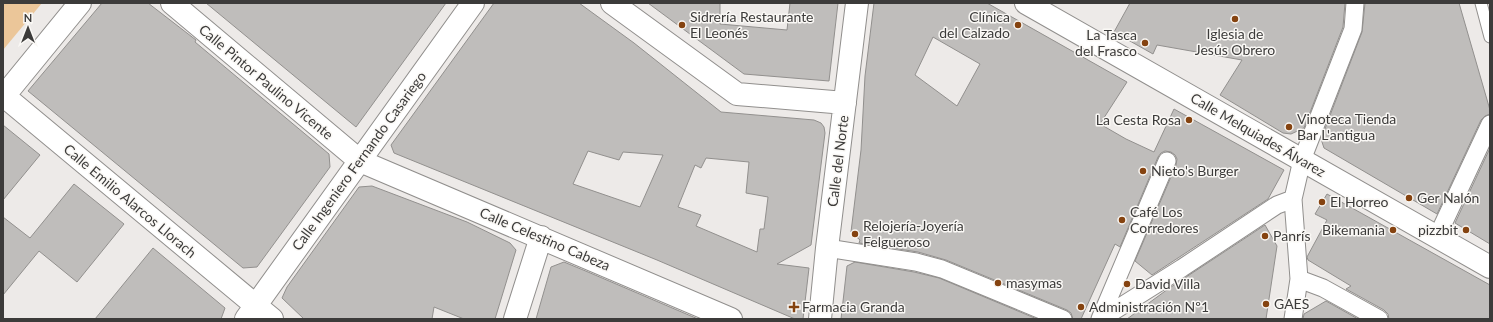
<svg xmlns="http://www.w3.org/2000/svg" width="1493" height="322" viewBox="0 0 1493 322" font-family="Lato,sans-serif">
	<style>
		.green { fill: #ebc699 }
		.building { fill: #bfbdbb; stroke: #92908e; fill-rule: evenodd }
		.lines { fill: none; stroke-linecap: round; stroke-linejoin: round }
		.service-casing { stroke: #918f8d; stroke-width: 13 }
		.pedestrian-casing { stroke: #918f8d; stroke-width: 19 }
		.minor-casing { stroke: #918f8d; stroke-width: 24 }
		.service { stroke: #fff; stroke-width: 11 }
		.pedestrian { stroke: #fff; stroke-width: 17 }
		.minor { stroke: #fff; stroke-width: 22 }
		.poi-dot { fill: #854310; stroke: #faf8f5; stroke-width: 1.5 }
		.labels { text-anchor: middle; stroke-width: 3; stroke-linejoin: round; paint-order: stroke }
		.poi-label { font-size: 14px; fill: #3c3b3a; stroke: #faf8f5; text-anchor: start }
		.street-label { font-size: 14px; fill: #3c3b3a; stroke: #faf8f5 }
	</style>
	<rect width="100%" height="100%" fill="#edeae8"/>
	<path class="green" d="M3 3H42L3 50Z"/>
	<path class="building" d="M102 3H148L196 40 195 42 329 154 330 167 257 267 243 268 28 91Z
		M206 3H446L356 127Z
		M494 3H579L634 43 721 112 814 120 821 123 824 127 825 133 811 245 777 264 809 268 803 319H795L657 260 394 153 391 145ZM588 151 619 160 623 152 663 155 640 207 573 184ZM706 158 749 162 746 193 768 197 764 229H760L757 252 696 226 701 215 678 207 695 165 701 168Z
		M648 3H720V24L787 30 790 3H838L829 81 744 74Z
		M874 3H987L1127 82 1100 124 1126 139 1154 152 1174 109 1284 170 1268 199 1152 275 1135 261 1176 165 1177 159 1175 155 1171 152 1165 151 1161 153 1158 157 1120 247 1115 244 1081 319H1073L1071 313 1067 310 946 260 918 252 859 243 860 240 851 232 861 150 865 76ZM933 37 980 64 957 106 915 75Z
		M1130 3H1345L1343 27 1304 128 1291 134 1283 133 1220 95 1242 60 1157 45 1153 54 1114 32Z
		M1365 3H1459L1490 110V114L1485 116 1481 120 1437 214 1324 148 1321 139 1362 32Z
		M3 125 40 155 3 200Z
		M1490 148V244L1455 223Z
		M74 184 124 224 77 282 39 251 3 295V217L30 238Z
		M372 186 467 222 510 243 516 250 495 319H464L434 307 432 319H304L282 298 287 287 359 187Z
		M1327 194 1490 285V319H1389L1388 314 1384 310 1346 289 1351 286 1308 260 1307 257 1327 220 1315 214Z
		M1265 225 1277 246 1266 319H1127L1168 289Z
		M153 248 225 308 221 319H95Z
		M564 262 588 272 698 319H536L551 267Z
		M855 262 914 272 939 278 1037 319H841L847 266Z
		M1326 301 1358 319H1303L1304 314Z"/>
	<g class="lines">
		<defs>
			<path id="service" d="M1481 3 1490 37"/>
			<path id="pedestrian" d="M1437 237 1490 124
				M827 248 916 262 942 269 1063 319
				M1299 279 1323 288 1379 319
				M1100 319 1167 161
				M1101 319 1182 268 1277 205 1293 199
				M1293 319 1299 279 1293 199 1302 160 1353 29 1355 3"/>
			<path id="minor" d="M80 3 4 96 272 319
				M172 3 360 161 731 319
				M612 3 737 94 845 103
				M1026 3 1490 267
				M246 319 473 3
				M515 319 541 237
				M820 319 827 248 857 3"/>
		</defs>
		<use href="#service" class="service-casing"/>
		<use href="#pedestrian" class="pedestrian-casing"/>
		<use href="#minor" class="minor-casing"/>
		<use href="#service" class="service"/>
		<use href="#pedestrian" class="pedestrian"/>
		<use href="#minor" class="minor"/>
	</g>
	<g class="poi-dot">
		<circle cx="1235" cy="19" r="4"/>
		<circle cx="682" cy="25" r="4"/>
		<circle cx="1018" cy="25" r="4"/>
		<circle cx="1145" cy="43" r="4"/>
		<circle cx="1189" cy="120" r="4"/>
		<circle cx="1289" cy="127" r="4"/>
		<circle cx="1143" cy="171" r="4"/>
		<circle cx="1409" cy="198" r="4"/>
		<circle cx="1322" cy="202" r="4"/>
		<circle cx="1122" cy="220" r="4"/>
		<circle cx="1393" cy="230" r="4"/>
		<circle cx="1466" cy="230" r="4"/>
		<circle cx="855" cy="234" r="4"/>
		<circle cx="1265" cy="236" r="4"/>
		<circle cx="998" cy="283" r="4"/>
		<circle cx="1127" cy="284" r="4"/>
		<circle cx="1266" cy="304" r="4"/>
		<path d="M792 301h4v4h4v4h-4v4h-4v-4h-4v-4h4z"/>
		<circle cx="1081" cy="307" r="4"/>
	</g>
	<g class="labels">
		<g class="poi-label">
			<text x="690" y="22">Sidrería Restaurante<tspan x="690" dy="16">El Leonés</tspan></text>
			<text x="1010" y="22" text-anchor="end">Clínica<tspan x="1010" dy="16">del Calzado</tspan></text>
			<text x="1235" y="39" text-anchor="middle">Iglesia de<tspan x="1235" dy="16">Jesús Obrero</tspan></text>
			<text x="1137" y="40" text-anchor="end">La Tasca<tspan x="1137" dy="16">del Frasco</tspan></text>
			<text x="1297" y="124">Vinoteca Tienda<tspan x="1297" dy="16">Bar L'antigua</tspan></text>
			<text x="1181" y="125" text-anchor="end">La Cesta Rosa</text>
			<text x="1151" y="176">Nieto's Burger</text>
			<text x="1417" y="203">Ger Nalón</text>
			<text x="1330" y="207">El Horreo</text>
			<text x="1130" y="217">Café Los<tspan x="1130" dy="16">Corredores</tspan></text>
			<text x="863" y="231">Relojería-Joyería<tspan x="863" dy="16">Felgueroso</tspan></text>
			<text x="1385" y="235" text-anchor="end">Bikemania</text>
			<text x="1458" y="235" text-anchor="end">pizzbit</text>
			<text x="1273" y="241">Panrís</text>
			<text x="1006" y="288">masymas</text>
			<text x="1135" y="289">David Villa</text>
			<text x="1274" y="309">GAES</text>
			<text x="802" y="312">Farmacia Granda</text>
			<text x="1089" y="312">Administración Nº1</text>
		</g>
		<g class="street-label">
			<text transform="translate(266 82) rotate(40)" y="5">Calle Pintor Paulino Vicente</text>
			<text transform="translate(1258 135) rotate(30)" y="5">Calle Melquiades Álvarez</text>
			<text transform="translate(359 161) rotate(-54)" y="5">Calle Ingeniero Fernando Casariego</text>
			<text transform="translate(838 161) rotate(-83)" y="5">Calle del Norte</text>
			<text transform="translate(130 201) rotate(40)" y="5">Calle Emilio Alarcos Llorach</text>
			<text transform="translate(545 239) rotate(23)" y="5">Calle Celestino Cabeza</text>
		</g>
	</g>
	<rect width="1493" height="322" fill="none" stroke="#3c3b3a" stroke-width="8"/>
	<g transform="translate(28 28)" stroke="#faf8f5" stroke-width="3" paint-order="stroke">
	<path d="M0-3L7 15L0 10L-7 15Z" fill="#3c3b3a"/>
	<text y="-6" font-size="11" font-weight="bold" text-anchor="middle" fill="#3c3b3a">N</text>
	</g>
</svg>
